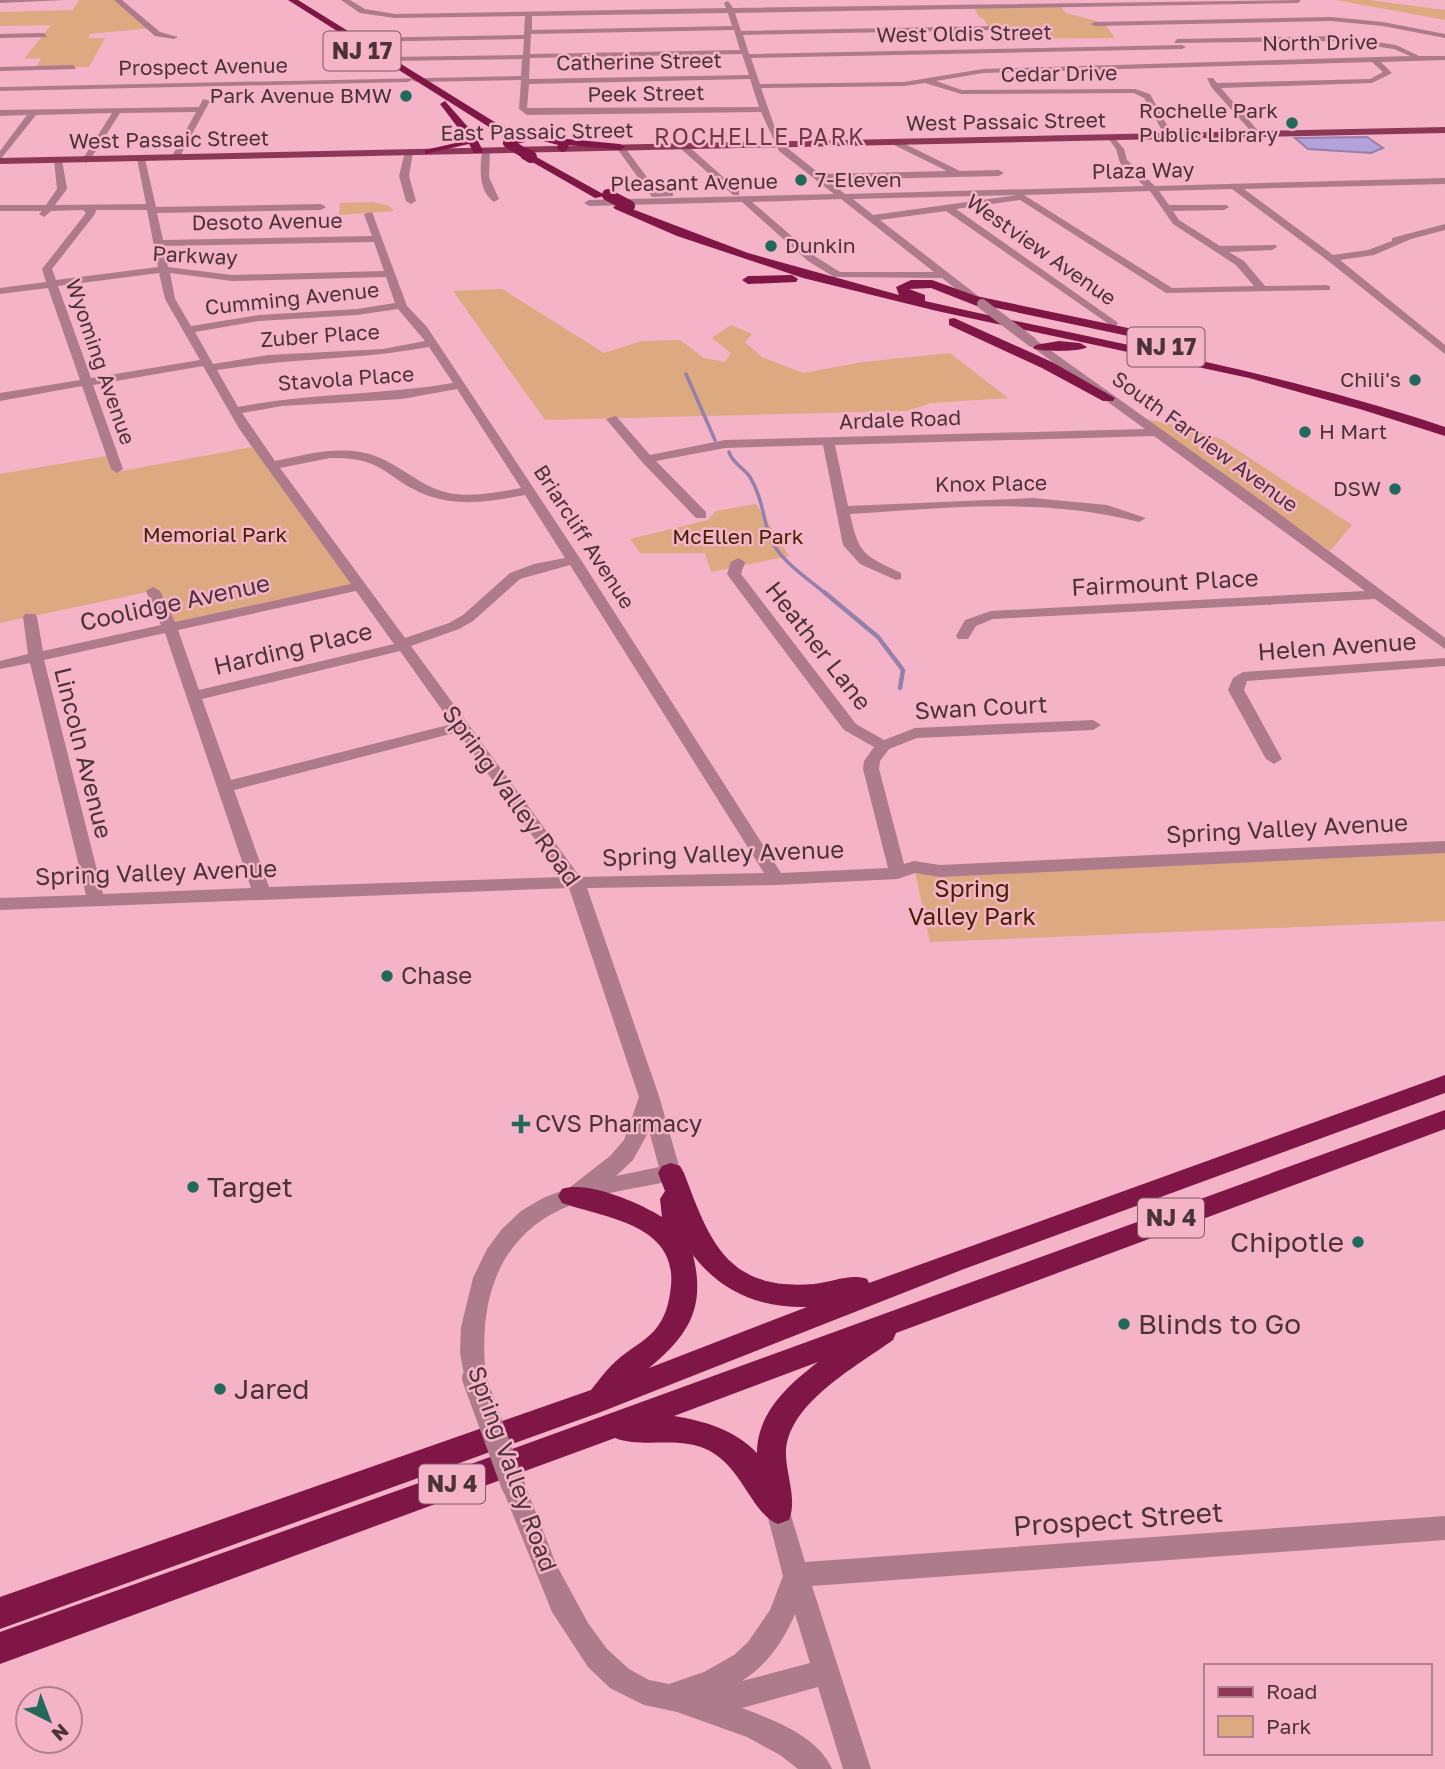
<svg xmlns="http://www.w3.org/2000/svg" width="1445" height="1769" viewBox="0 0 1445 1769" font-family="'Golos Text',sans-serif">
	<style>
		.green { fill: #dda981 }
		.water { fill: #b4a2db; stroke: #9580ab; stroke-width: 2 }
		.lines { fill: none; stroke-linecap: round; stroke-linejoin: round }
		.stream-far1 { stroke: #9580ab; stroke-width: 3.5 }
		.stream { stroke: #9580ab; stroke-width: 4.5 }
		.minor { fill: #ad7b8b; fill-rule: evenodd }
		.major { fill: #8d3758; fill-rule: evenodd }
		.highway { fill: #7f1646; fill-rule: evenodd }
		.minor-bridge-far1 { stroke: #ad7b8b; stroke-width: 10 }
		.minor-bridge { stroke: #ad7b8b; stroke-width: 24 }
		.highway-bridge-far1 { stroke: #7f1646; stroke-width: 10 }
		.highway-bridge { stroke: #7f1646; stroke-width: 12 }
		.poi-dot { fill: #22685b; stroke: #f5b3c7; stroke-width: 2.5 }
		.labels { text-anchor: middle; stroke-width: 5; stroke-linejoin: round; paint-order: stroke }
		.far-street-label { font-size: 21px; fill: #4c323a; stroke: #f5b3c7 }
		.far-poi-label { font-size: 21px; fill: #4c323a; stroke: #f5b3c7; text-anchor: end }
		.far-park-label { font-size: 21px; fill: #452302; stroke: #f5b3c7 }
		.shield { fill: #f5b3c7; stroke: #7f5964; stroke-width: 2 }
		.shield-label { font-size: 23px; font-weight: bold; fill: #4c323a }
		.far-quarter-label { font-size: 23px; letter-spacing: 2px; fill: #6f384b; stroke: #f5b3c7 }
		.street-label { font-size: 24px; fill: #4c323a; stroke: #f5b3c7 }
		.park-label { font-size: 24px; fill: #452302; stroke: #f5b3c7 }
		.poi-label { font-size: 24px; fill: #4c323a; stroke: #f5b3c7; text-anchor: start }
		.near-poi-label { font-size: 28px; fill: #4c323a; stroke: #f5b3c7; text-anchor: start }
		.near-street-label { font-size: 28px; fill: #4c323a; stroke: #f5b3c7 }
	</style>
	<rect width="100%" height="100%" fill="#f5b3c7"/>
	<path class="green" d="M79 0H118L151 28 90 34 88 38H105L89 67 36 68 41 58 24 59 51 25 0 26V12L73 10Z
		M1336 0H1369L1445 10V20Z
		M1059 5 1066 13 1104 23 1115 38 1001 39 995 28H989L983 18H980L973 6Z
		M372 202 388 205 394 211 339 215 340 203Z
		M502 289 604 353 642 341 680 340 704 358 725 362 731 353 712 338 731 325 752 334 745 342 762 357 803 373 863 362 950 353 1008 398 931 403 907 411 545 420 453 291Z
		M1145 419 1189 428 1221 439 1352 525 1330 551Z
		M257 446 359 586 170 628 152 591 0 623V474L112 455 116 472Z
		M756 504 789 556 711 572 705 553H640L630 539 708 520 716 511Z
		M1445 848V921L930 942 914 867Z"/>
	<path class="water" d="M1367 137 1383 148 1371 153 1308 149 1295 138Z"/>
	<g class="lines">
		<path class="stream-far1" d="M686 374 715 440
			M729 452C732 463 744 468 750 477 761 495 763 515 769 535 779 561 806 577 826 594"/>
		<path class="stream" d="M824 592 878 637 903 670 900 688"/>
		<path class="minor" d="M0 0H65L0 3Z
			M114 0H122L160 32 178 37 174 39 155 36Z
			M341 0H350L365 9 395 14 726 8 724 3 728 1 733 8 1301 0 1298 3 735 13 741 31 995 26 999 28 995 30 743 35 749 54 1182 45 1186 47 1182 49 751 58 760 84 904 82 983 69 1410 56 1394 49 1337 41 1174 43 1177 39 1337 36 1396 45 1419 56H1445V60L1381 62 1392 73 1372 83 1221 88 1260 133 1257 138 1212 88 1207 78H1213L1217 83 1370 79 1383 72 1372 62 983 73 936 81 962 90 1135 89 1150 94 1173 136 1169 139 1165 136 1144 98 1134 93 961 94 925 83 904 86 761 88 776 131 786 147 820 174 947 171 892 144V140L895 139 960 171 999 170 1004 173 999 176 827 180 845 194 1144 186 1120 163 1116 149 1108 138 1112 135 1124 149 1127 160 1155 186 1445 178V184L1244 189 1333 255 1368 250 1392 241V238L1445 224V230L1411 239 1374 255 1340 260 1445 345V354L1327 260 1232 189 1159 191 1169 205H1227L1229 207 1224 210 1173 211 1179 220 1220 246 1276 245 1277 247 1272 250 1229 252 1244 261 1265 286 1326 285 1330 286V290L1166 293 1020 200 956 209 1117 322 1118 324 1113 327 946 211 880 220 986 302V306H978L942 278 834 277 808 261 742 202 589 206 584 203 589 200 834 194 779 151 761 112 527 115 519 109 521 80 416 82 412 80 408 82 0 91V87L521 76 522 59 385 61 381 59 385 57 523 55 524 39 354 42 350 40 354 38 524 35 525 16 395 18 360 13ZM728 13 732 26 532 30V16ZM734 30 740 50 530 54 531 34ZM742 54 749 75 529 79 530 58ZM750 79 759 107 527 108 529 84ZM1150 191 1173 224 1236 265 1254 286 1172 288 1024 195ZM1018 195 873 215 853 199ZM841 199 934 272H840L816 257 752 202Z
			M1331 17 1383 22 1445 34V38L1383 26 1331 21 1095 26 1091 24 1095 22Z
			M44 33 47 37 0 38V34Z
			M73 65 76 69 0 71V67Z
			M203 99 210 101 178 160 171 158 196 112 120 113 90 160 86 163 82 160 112 113 36 115 0 160V151L27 115 0 116V110L199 107Z
			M680 144H686L739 191V195H733L680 148Z
			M617 145H623L658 192H673V196L652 197 616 147Z
			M486 148 490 151 489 177 499 199 494 202C478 191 480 168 482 151Z
			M409 149 413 152 409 176 416 201 411 204 406 201 399 176 405 152Z
			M141 156 145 159 156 207 321 204 326 207 321 210 157 213 163 240 372 236 364 214 372 212 407 306 427 327 581 560 781 873 888 868 863 769 864 761 874 747 844 730 729 577 727 574 731 562 738 558 745 562 741 574 856 724 884 740 915 728 1093 720 1101 725 1093 730 917 738 889 749 880 761 879 769 904 864 914 861 940 865 1445 841V853L940 877 915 873 898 879 776 885 587 888 659 1096 681 1173 678 1179 671 1181C638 1188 603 1192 571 1205 495 1235 478 1304 486 1378L482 1385 474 1388 466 1385 460 1353 461 1327 473 1278 487 1249 502 1229 521 1211 543 1198 569 1188 610 1156 624 1140 639 1097 569 888 0 910V898L86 895 30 663 0 669V661L28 654 23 617 25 614H35L37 617 43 651 161 625 146 591 153 587 160 591 175 622 351 584 240 430 203 366 93 385 123 469 117 473 111 469 82 386 0 401V393L80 380 48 288 0 294V288L46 282 42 269 86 213 83 210 51 211 44 217 39 214 42 211H0V205H46L57 189 54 160 58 157 62 160 67 189 55 205 146 204 137 159ZM96 210H147L158 267 56 280 52 269 95 214ZM374 242 384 271 232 275 168 267 164 246ZM159 273 165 299 200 360 91 378 58 286ZM170 273 232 281 386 277 395 303 357 309 259 315 191 326 175 299ZM398 309 425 341 383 349 268 355 213 364 195 332 259 321 357 315ZM429 347 453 383C381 395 309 393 238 407L217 370C288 358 359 360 429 347ZM457 389 521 488C490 494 456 501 427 485 404 473 386 456 360 452 332 447 303 455 275 461L242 413 282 406 402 399ZM330 458C385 456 386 480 429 496 461 507 493 501 525 495L565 558 534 564 510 573 463 615 449 623 405 638 280 468ZM570 565 764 873 580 877 411 646 459 629 473 621 520 579ZM356 591 394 644 199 690 178 630ZM165 633 251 888 103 894 44 660ZM400 651 452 724 231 780 202 699ZM458 732 562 877 269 887 234 790ZM649 1131 659 1167 616 1176 633 1160Z
			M1028 340H1036L1269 506 1445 638V649L1375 599 993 619 976 626 968 639H958L956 636 965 620 991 611 1365 591 1154 436 835 445 848 506 1033 498 1107 505 1146 518 1139 522C1042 497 949 508 850 514 859 555 864 555 901 573V579L896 580 860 564 843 545 823 445 725 448 656 461 706 512V518H696L642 462 606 419 616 416 650 455 725 440 1145 429 1028 344Z
			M1445 658V666L1247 681 1244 690 1282 759 1274 764 1266 759 1228 690 1233 678 1243 672Z
			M513 1473 522 1477 556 1564 588 1623 607 1649 629 1669 649 1680 669 1684 704 1672 734 1655 748 1642 770 1610 783 1576 766 1510 769 1502 778 1498 787 1502 805 1562 1445 1516V1540L812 1586 871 1769H843L818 1687 742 1708C773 1720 818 1736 832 1769H798L780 1755 747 1737 677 1712 644 1705 610 1688 588 1667 552 1612 501 1485 504 1477ZM795 1614 810 1663 742 1681C768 1664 783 1642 795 1614Z"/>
		<path class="major" d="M1445 127V133L0 164V158Z"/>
		<path class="highway" d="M288 0H298L501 126 557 138 620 144 625 147 620 150 569 145 566 151 562 152 557 149 558 145 513 133 525 142 516 144Z
			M445 101 475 135 483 151 482 153H474L469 144 425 154V150L460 142 465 137 440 104Z
			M531 154 603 194 605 196 595 198 527 159V155Z
			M619 204 748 253 899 295 896 287 911 280H932L976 296 1171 337V343L1166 344 987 306 982 308 931 288 909 289 925 295V301C1100 341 1275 370 1445 427V436L1363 410 1249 378 937 311 803 278 677 236 615 209 613 207Z
			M792 275 798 279 796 282 748 284 742 280 748 276Z
			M954 318 1052 362 1115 398 1113 401H1103L1042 368 949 325V319Z
			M1059 341 1080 343 1087 347C1081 352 1039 352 1033 348L1035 345Z
			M1445 1075V1093L964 1269 601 1412 0 1629V1597L591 1390C599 1380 607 1369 616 1361 628 1350 644 1342 654 1331 666 1317 669 1303 671 1286 677 1224 605 1218 562 1203L558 1196 562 1189C587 1180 640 1203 662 1217L660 1199 665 1191 658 1173 662 1166 671 1163 680 1166 684 1173C710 1242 727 1291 814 1284 832 1282 851 1273 867 1279L869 1283ZM693 1255C721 1292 760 1308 807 1307L649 1368C689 1335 706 1307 693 1255Z
			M1445 1110V1129L896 1333 893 1340C856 1367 784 1405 786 1456 787 1477 797 1500 789 1520L778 1524C752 1514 743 1469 710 1451 680 1435 644 1449 615 1438L0 1664V1632L416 1484ZM818 1362C788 1385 757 1413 757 1453 735 1430 705 1421 674 1416Z"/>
		<path class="minor-bridge-far1" d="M982 304 1032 342"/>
		<path class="minor-bridge" d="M474 1378 513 1485"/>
		<path class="highway-bridge-far1" d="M508 143 529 156"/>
		<path class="highway-bridge" d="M526 154 531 157
			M608 195 629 206"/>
	</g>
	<g class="poi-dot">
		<circle cx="406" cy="96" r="7"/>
		<circle cx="1292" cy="123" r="7"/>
		<circle cx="801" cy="180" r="7"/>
		<circle cx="771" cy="246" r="7"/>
		<circle cx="1415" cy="380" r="7"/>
		<circle cx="1305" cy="432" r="7"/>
		<circle cx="1395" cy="489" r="7"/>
		<circle cx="387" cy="976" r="7"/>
		<path d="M517.5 1113.5h7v7h7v7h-7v7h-7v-7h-7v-7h7z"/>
		<circle cx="193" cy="1187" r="7"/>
		<circle cx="1358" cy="1242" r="7"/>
		<circle cx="1124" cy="1324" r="7"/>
		<circle cx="220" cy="1389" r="7"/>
	</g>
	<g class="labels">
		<g class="far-street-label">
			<text transform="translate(964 34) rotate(-1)" y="7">West Oldis Street</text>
			<text transform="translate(1320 43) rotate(-1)" y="7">North Drive</text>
			<text transform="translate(639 62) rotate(-1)" y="7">Catherine Street</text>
			<text transform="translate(203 67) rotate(-1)" y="7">Prospect Avenue</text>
			<text transform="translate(1059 74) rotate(-1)" y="7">Cedar Drive</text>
			<text transform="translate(646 94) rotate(-1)" y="7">Peek Street</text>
			<text transform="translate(1006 122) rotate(-1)" y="7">West Passaic Street</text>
			<text transform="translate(537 132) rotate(-1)" y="7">East Passaic Street</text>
			<text transform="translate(169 140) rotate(-1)" y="7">West Passaic Street</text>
			<text transform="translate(1143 171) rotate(-1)" y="7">Plaza Way</text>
			<text transform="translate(694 183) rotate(-1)" y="7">Pleasant Avenue</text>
			<text transform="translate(267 222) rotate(-1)" y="7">Desoto Avenue</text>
			<text transform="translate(1041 250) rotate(35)" y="7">Westview Avenue</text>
			<text transform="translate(195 256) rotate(3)" y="7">Parkway</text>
			<text transform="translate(292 299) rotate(-6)" y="7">Cumming Avenue</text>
			<text transform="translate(320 336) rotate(-4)" y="7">Zuber Place</text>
			<text transform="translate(100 362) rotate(71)" y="7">Wyoming Avenue</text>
			<text transform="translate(346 379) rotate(-4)" y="7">Stavola Place</text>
			<text transform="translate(900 420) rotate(-2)" y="7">Ardale Road</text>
			<text transform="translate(1205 442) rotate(36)" y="7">South Farview Avenue</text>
			<text transform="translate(991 484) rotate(-1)" y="7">Knox Place</text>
			<text transform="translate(584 537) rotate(57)" y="7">Briarcliff Avenue</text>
		</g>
		<g class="far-poi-label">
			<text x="392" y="103">Park Avenue BMW</text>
			<text x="1278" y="118">Rochelle Park<tspan x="1278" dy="24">Public Library</tspan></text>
			<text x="815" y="187" text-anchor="start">7-Eleven</text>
			<text x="785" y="253" text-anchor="start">Dunkin</text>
			<text x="1401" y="387">Chili's</text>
			<text x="1319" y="439" text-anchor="start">H Mart</text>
			<text x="1381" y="496">DSW</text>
		</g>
		<g class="far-park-label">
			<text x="215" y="542">Memorial Park</text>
			<text x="738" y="544">McEllen Park</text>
		</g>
		<g class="shield">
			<rect x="323.5" y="31.5" width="77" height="39" rx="5"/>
			<rect x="1127.5" y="327.5" width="77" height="39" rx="5"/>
			<rect x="1138" y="1198.5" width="66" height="39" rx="5"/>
			<rect x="419" y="1464.5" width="66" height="39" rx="5"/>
		</g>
		<g class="shield-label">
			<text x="362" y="59">NJ 17</text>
			<text x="1166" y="355">NJ 17</text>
			<text x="1171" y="1226">NJ 4</text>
			<text x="452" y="1492">NJ 4</text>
		</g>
		<g class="far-quarter-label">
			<text x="760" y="145">ROCHELLE PARK</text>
		</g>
		<g class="street-label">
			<text transform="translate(1165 583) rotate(-3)" y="8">Fairmount Place</text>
			<text transform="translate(175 603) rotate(-12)" y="8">Coolidge Avenue</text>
			<text transform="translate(818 646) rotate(52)" y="8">Heather Lane</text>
			<text transform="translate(1337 647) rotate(-4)" y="8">Helen Avenue</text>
			<text transform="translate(293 649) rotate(-13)" y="8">Harding Place</text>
			<text transform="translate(981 708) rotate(-3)" y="8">Swan Court</text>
			<text transform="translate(83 753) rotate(76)" y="8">Lincoln Avenue</text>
			<text transform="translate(511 796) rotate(54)" y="8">Spring Valley Road</text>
			<text transform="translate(1287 829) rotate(-3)" y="8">Spring Valley Avenue</text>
			<text transform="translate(723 854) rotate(-2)" y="8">Spring Valley Avenue</text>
			<text transform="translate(156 873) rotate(-2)" y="8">Spring Valley Avenue</text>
			<text transform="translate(512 1469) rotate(70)" y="8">Spring Valley Road</text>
		</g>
		<g class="park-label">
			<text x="972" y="897">Spring<tspan x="972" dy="28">Valley Park</tspan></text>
		</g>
		<g class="poi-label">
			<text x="401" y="984">Chase</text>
			<text x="535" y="1132">CVS Pharmacy</text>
		</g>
		<g class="near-poi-label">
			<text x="207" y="1197">Target</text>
			<text x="1344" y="1252" text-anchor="end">Chipotle</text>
			<text x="1138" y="1334">Blinds to Go</text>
			<text x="234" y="1399">Jared</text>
		</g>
		<g class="near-street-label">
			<text transform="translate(1118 1519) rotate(-4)" y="10">Prospect Street</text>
		</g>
	</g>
	<rect x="1204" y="1664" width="228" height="91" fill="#f5b3c7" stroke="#b17f8f" stroke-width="2"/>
	<rect x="1218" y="1687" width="35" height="10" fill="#8d3758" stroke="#b17f8f" stroke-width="2"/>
	<text x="1266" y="1699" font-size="21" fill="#4c323a">Road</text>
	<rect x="1218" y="1716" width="35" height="21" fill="#dda981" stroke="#b17f8f" stroke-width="2"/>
	<text x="1266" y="1734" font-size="21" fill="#4c323a">Park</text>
	<g transform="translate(49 1720) rotate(138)"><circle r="33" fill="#f5b3c7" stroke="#b17f8f" stroke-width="2"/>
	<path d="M0-5L12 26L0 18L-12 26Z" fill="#22685b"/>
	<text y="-10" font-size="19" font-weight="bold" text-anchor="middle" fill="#4c323a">N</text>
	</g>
</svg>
